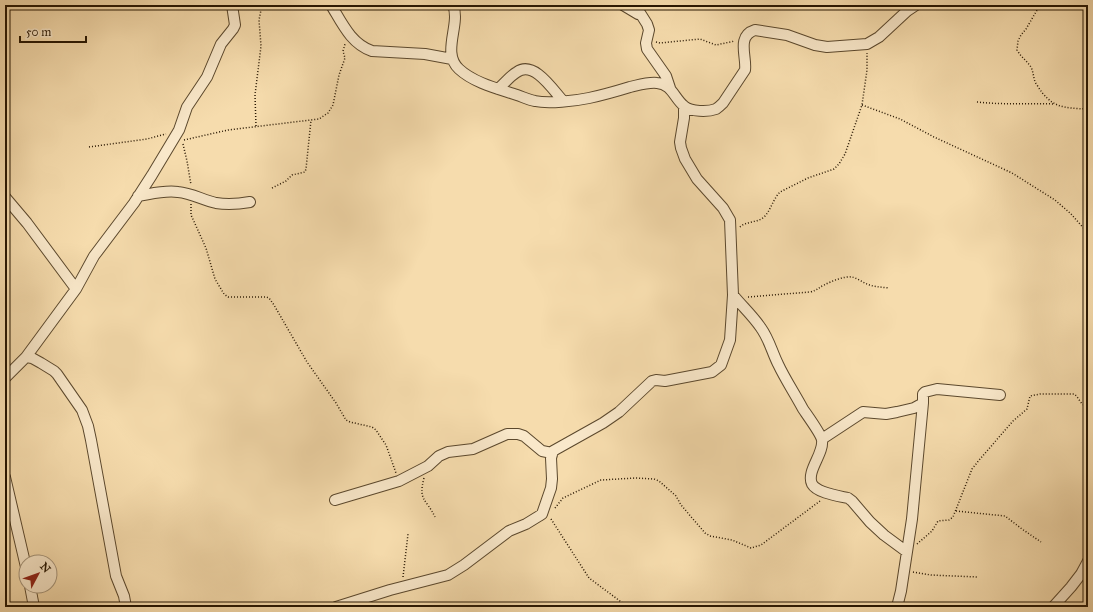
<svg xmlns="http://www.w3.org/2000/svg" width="1093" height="612" viewBox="0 0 1093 612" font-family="'IM FELL Great Primer',serif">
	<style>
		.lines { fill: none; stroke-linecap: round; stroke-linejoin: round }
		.minor-casing { stroke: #5b482d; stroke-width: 12 }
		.path { stroke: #271602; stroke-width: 1.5; stroke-dasharray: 1 2; stroke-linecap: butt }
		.minor { stroke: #f9e8ca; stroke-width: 10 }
	</style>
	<rect width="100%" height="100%" fill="#f6dcad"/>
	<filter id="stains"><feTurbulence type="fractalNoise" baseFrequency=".005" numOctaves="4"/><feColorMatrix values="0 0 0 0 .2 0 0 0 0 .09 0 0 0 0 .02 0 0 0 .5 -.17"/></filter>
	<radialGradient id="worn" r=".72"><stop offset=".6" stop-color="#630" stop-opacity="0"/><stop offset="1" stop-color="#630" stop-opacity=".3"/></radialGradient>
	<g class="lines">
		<defs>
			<path id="minor" d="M331 5C342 23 351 44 372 51L425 54 452 59
				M453 5C461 25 441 52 459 69 474 83 499 89 517 95 523 97 529 100 535 101 548 104 575 101 589 98 603 95 617 91 630 87 639 85 648 82 657 83 672 84 674 98 684 106 691 112 708 112 716 109 719 107 721 105 723 103L745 70C747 57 736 36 755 30L787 35 815 45 827 47 867 44 879 37 907 11 916 5
				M623 5 638 14
				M635 5 647 24 649 30 646 43 647 49 666 76 670 88
				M498 89C504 84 510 76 517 72 534 60 553 90 563 101
				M138 196C151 194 164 190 178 192 191 193 203 200 216 203 228 205 239 204 250 202
				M5 197 27 223 76 289
				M733 295C742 306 753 316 761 328 769 339 772 352 778 364 785 379 795 394 803 409 807 415 821 434 822 440 824 454 806 471 812 484 817 493 839 496 848 498L852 501 870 522 884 535 907 552
				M26 357 32 358 41 363 54 371 57 374 82 410 88 426 91 440 116 576 124 596 126 607
				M5 378 26 357 76 289 94 256 134 203 152 175 179 130 187 107 207 77 221 44 233 29 235 25 232 5
				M822 439 863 412 886 414 897 412 914 408 923 403
				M5 477 26 567
				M335 500 399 481 428 466 439 456 448 452 473 449 507 434H518L524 436 542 451 552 453
				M30 586 34 607
				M336 607 390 590 448 575 464 565 509 531 526 524 539 516 542 514 551 488 552 479 551 458 553 451 603 423 619 412 652 381 656 380 665 381 712 372 721 365 730 340 733 295 730 220 723 208 697 179 685 159 681 148 680 142 684 118V106
				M897 607 901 591 912 519 923 403V394L925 392 937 389 1000 395
				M1053 607 1071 587 1081 574 1088 561"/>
		</defs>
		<use href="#minor" class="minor-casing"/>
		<path class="path" d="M1040 5 1026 29 1021 35 1018 41 1017 50C1021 57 1027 61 1031 67 1034 73 1033 80 1037 85 1051 108 1063 108 1088 109
			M656 42 660 43 700 39 716 45 735 41
			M977 102C1003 105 1029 103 1054 104
			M862 105 900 119 934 137 1012 173 1055 200 1071 214 1088 233
			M256 126 255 95 261 46 259 20 262 5
			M184 140 228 130 319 119 328 113 333 105 339 75 345 58 343 51 345 44
			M183 144 187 161 191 185
			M89 147 147 139 166 134
			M272 188 286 181 292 175 305 172 306 169 311 120
			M191 204V215L206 248 215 279 224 294 228 297H266L269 298 274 305 307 362 336 403 346 420 350 422 372 427 376 430 386 445 396 473
			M740 227C746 221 757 223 764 217 771 210 773 199 780 192L808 178 834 169 839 164 845 154 862 105 867 70V53
			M748 297 810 292C818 290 818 288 824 285 832 281 844 276 852 277 857 278 862 282 867 284 874 287 881 287 889 288
			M424 478C418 501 426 498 435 517
			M555 508 563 498 601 480 636 478 654 479 659 481 676 496 681 505 705 533 710 536 732 540 751 548 761 545 820 501
			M956 511 1005 516 1022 529 1041 542
			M551 519 589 578 624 604 642 605 647 607
			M917 544 932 531 938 521 949 520 953 517 972 469 980 459 1013 421 1027 409 1030 396 1040 394H1074C1079 397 1081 407 1088 406
			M913 572 931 575 977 577
			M403 577 408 534"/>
		<use href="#minor" class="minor"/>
	</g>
	<rect width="1093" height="612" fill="none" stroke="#f6dcad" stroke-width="20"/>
	<rect x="6" y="6" width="1081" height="600" fill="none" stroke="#271602" stroke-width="2"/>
	<rect x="10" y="10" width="1073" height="592" fill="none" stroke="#271602"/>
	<g transform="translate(38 574) rotate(49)"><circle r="19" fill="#f9e8ca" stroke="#a5947a"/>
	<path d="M0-3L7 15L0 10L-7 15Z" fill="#8f2418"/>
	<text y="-6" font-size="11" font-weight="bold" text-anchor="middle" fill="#271602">N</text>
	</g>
	<path d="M20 36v6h66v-6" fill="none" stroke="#271602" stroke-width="2"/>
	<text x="26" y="36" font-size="12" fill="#271602" stroke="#f9e8ca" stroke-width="3" paint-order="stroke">50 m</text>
	<rect width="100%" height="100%" filter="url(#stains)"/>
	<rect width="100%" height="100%" fill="url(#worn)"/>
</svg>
